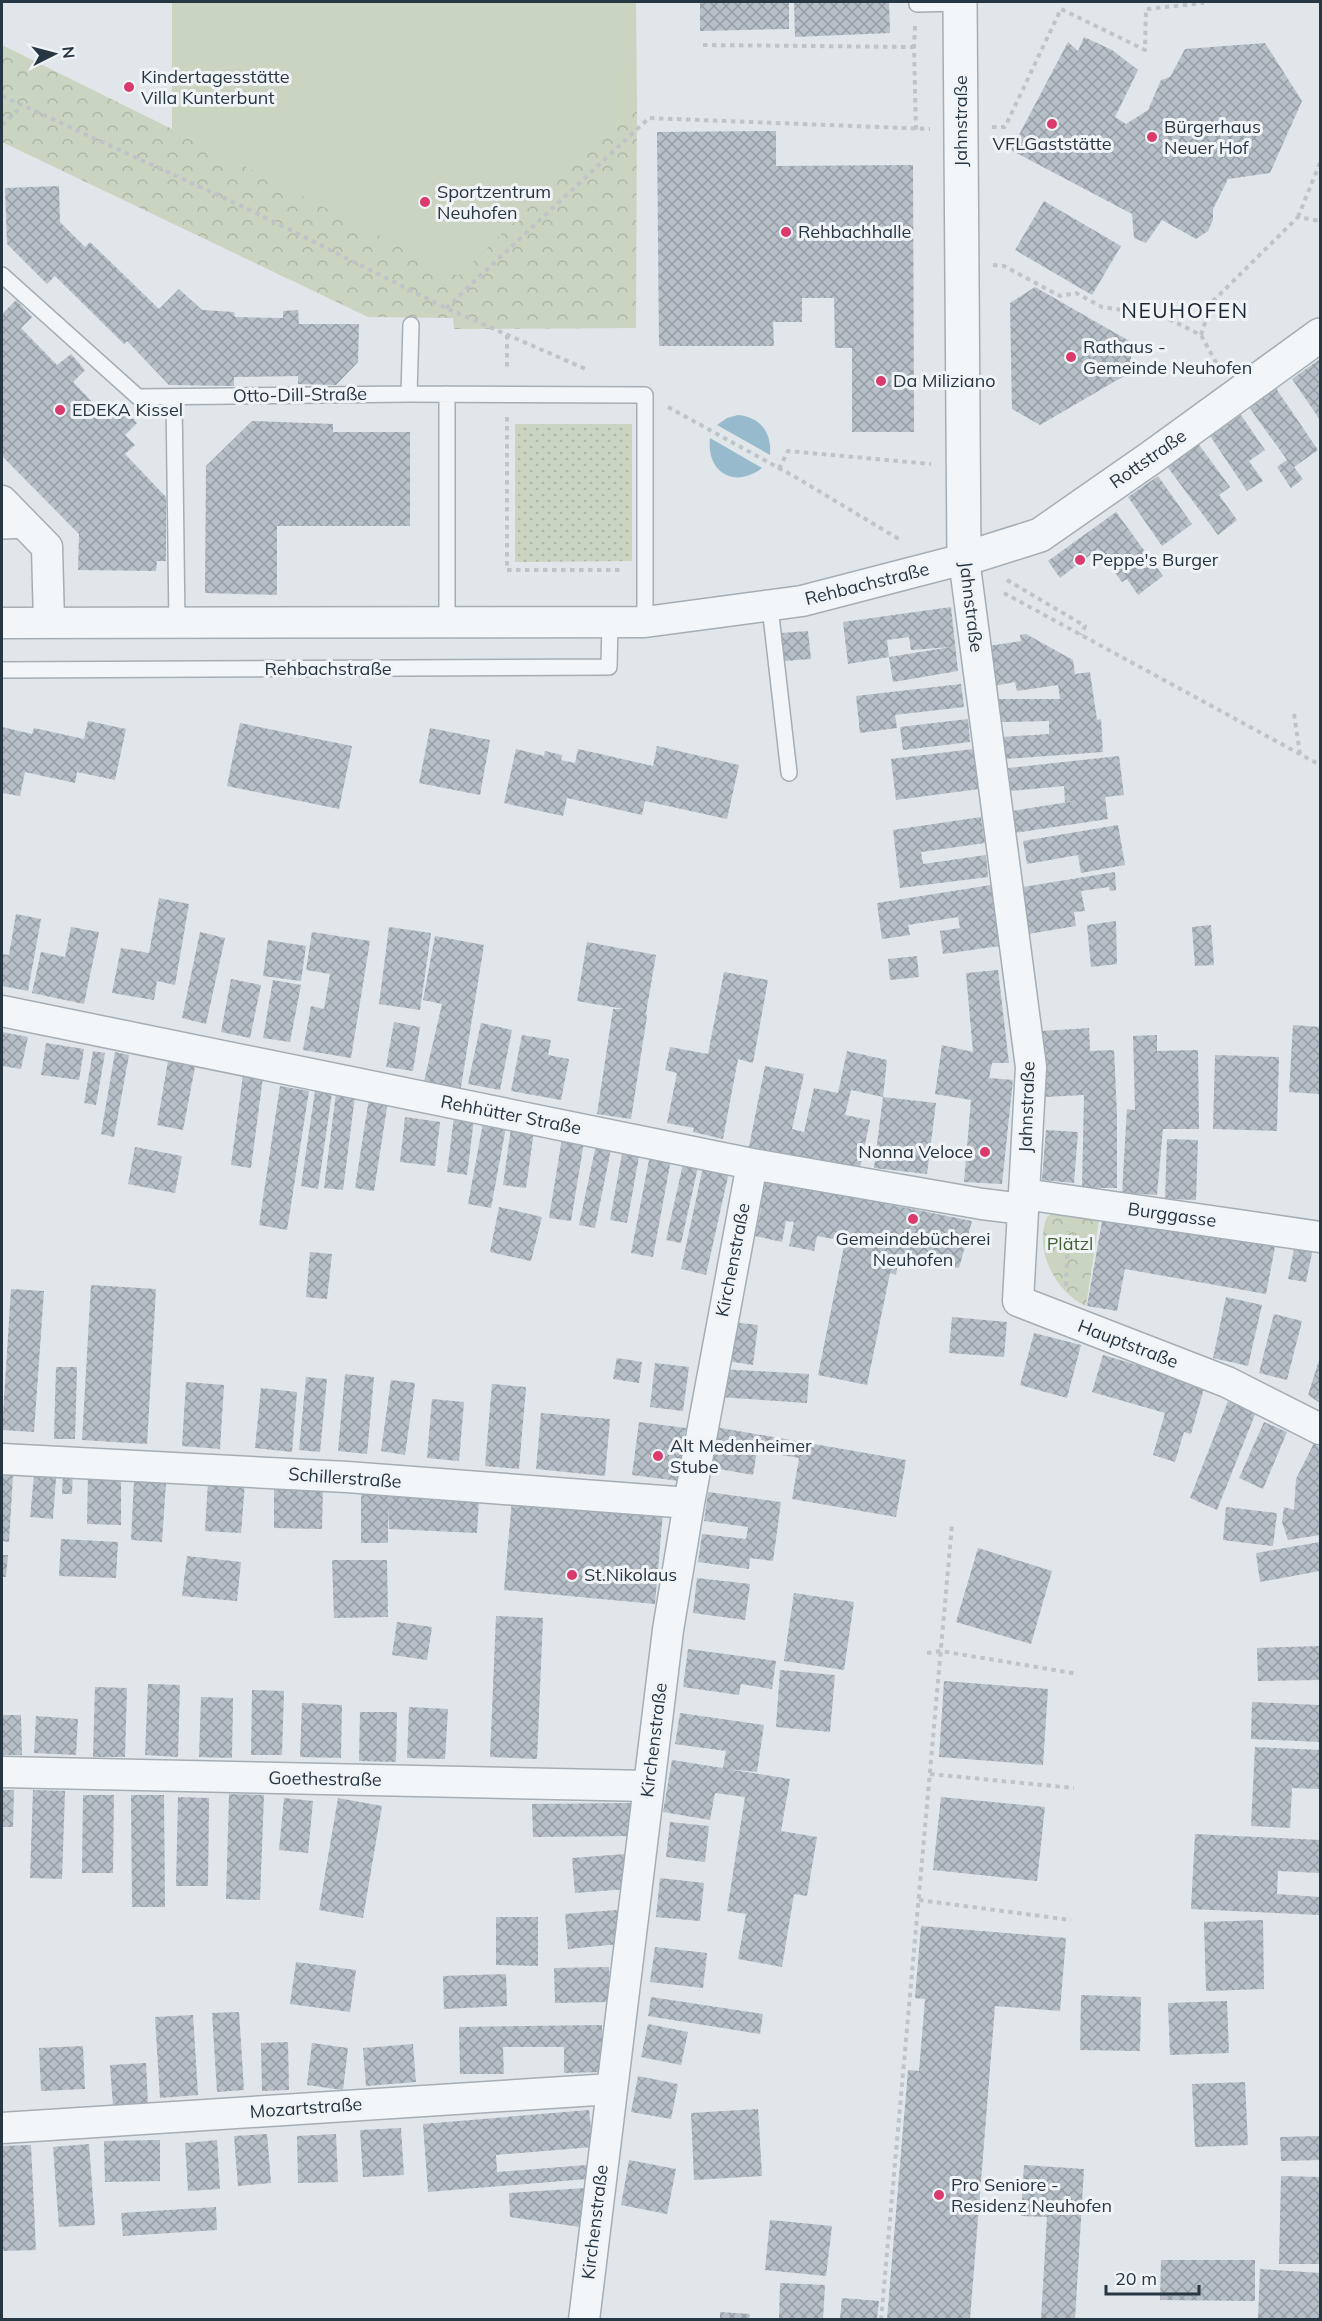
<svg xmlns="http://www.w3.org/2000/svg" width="1322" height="2321" viewBox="0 0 1322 2321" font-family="Mulish,sans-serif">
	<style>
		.grass { fill: url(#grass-dots) }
		.park { fill: url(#park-crowns) }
		.pitch { fill: #c9d5c0 }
		.water { fill: #98bacd }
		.building { fill: url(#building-cross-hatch) }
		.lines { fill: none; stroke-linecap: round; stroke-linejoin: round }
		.service-casing { stroke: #a5aeb5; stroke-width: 18 }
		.minor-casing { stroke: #a5aeb5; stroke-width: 33 }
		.tertiary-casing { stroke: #a5aeb5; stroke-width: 36 }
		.path { stroke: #bec4c9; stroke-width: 4; stroke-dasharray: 4.5 4.5; stroke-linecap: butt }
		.service { stroke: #f3f6f8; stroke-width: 15 }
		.minor { stroke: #f3f6f8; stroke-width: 30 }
		.tertiary { stroke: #f3f6f8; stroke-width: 33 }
		.poi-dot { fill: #da3a6c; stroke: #f0f4f7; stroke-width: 2 }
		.labels { text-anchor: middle; stroke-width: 6; stroke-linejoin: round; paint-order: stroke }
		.poi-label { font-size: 18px; fill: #273643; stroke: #f0f4f7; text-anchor: start }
		.street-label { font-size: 18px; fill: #273643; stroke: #f0f4f7 }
		.park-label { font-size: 18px; fill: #436033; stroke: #f0f4f7 }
		.quarter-label { font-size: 21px; letter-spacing: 1.5px; fill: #192734; stroke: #f0f4f7 }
	</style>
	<defs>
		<pattern id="grass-dots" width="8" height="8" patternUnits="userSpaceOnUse" patternTransform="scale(1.5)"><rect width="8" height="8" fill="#c9d5c0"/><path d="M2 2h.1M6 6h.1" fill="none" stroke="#adb7a6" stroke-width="1.8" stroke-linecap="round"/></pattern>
		<pattern id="park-crowns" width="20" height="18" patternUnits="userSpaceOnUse" patternTransform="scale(1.5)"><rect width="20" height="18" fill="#c9d5c0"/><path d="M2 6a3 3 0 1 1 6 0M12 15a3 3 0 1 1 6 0" fill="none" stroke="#adb7a6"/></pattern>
		<pattern id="building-cross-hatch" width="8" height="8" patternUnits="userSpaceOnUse" patternTransform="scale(1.5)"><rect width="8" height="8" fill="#b7c0c8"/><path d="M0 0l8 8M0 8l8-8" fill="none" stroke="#959da4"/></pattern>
	</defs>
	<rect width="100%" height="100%" fill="#e0e6ea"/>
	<path class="grass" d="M515 424H632V561L515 562Z"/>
	<path class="park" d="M2 45 172 129 458 275 637 104 636 328 454 329 453 318 368 317 2 142Z
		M1052 1213 1099 1220 1086 1306C1056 1293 1033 1249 1047 1217Z"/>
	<path class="pitch" d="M172 2H636L637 104 458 276 172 129Z"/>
	<path class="water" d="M738 415C760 417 772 432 770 455L717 425 727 418Z
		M710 438 762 468C735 489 706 473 710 438Z"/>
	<path class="building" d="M700 2H789V29L700 31Z
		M794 2H889L890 33 795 37Z
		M1084 37 1112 50 1138 70 1115 117 1126 124 1148 110 1161 80 1170 77 1185 49 1265 43 1302 101 1270 173 1228 179 1213 209V220L1208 231 1196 239 1162 220 1146 243 1134 238 1132 214 1011 150 1068 42 1078 51Z
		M776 131V166L913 165 914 432H852V348H835L834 298H802V322H773L774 346H659L657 132Z
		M59 186 60 222 85 247 90 242 159 309 179 289 202 310 234 312 235 317 283 318V311L298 310 299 324H359L358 362 336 385 298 384V376L234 377V386L169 385 127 341 124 344 55 276 47 284 7 244 5 188Z
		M1044 201 1121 246 1092 295 1015 250Z
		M1035 287 1131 342V372L1040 425 1012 409 1010 303Z
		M16 300 32 317 21 328 57 365 71 354 85 370 73 382 109 419 123 407 137 423 125 435 135 445 125 454 166 497V561H157L156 571 78 570 79 534 2 456V311L3 313Z
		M1320 359V420L1292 379Z
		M1273 384 1318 450 1294 467 1303 479 1291 488 1277 467 1287 460 1246 403Z
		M1241 415 1265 450 1249 461 1263 481 1247 491 1210 436Z
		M252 421 333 424V432H410V526H277V595L205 593 206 466Z
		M1197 442 1230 487 1219 495 1237 520 1218 535 1166 465Z
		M1158 476 1192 524 1162 546 1128 497Z
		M1116 512 1163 576 1138 595 1127 579 1122 582 1098 549 1060 578 1048 561Z
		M951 607 958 671 893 682 889 657 951 647 911 650 909 637 887 640 889 657 848 664 843 622Z
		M808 631 811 659 784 661 781 633Z
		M1026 634 1073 660 1075 674 1090 672 1097 720 1101 719 1103 752 1005 759 1001 737 1049 734V721L1000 722 997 699H1060L1058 685 1017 691 1015 682 994 686 988 646 1021 641 1020 635Z
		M961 684 964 707 895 715 897 728 860 733 856 696Z
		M968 719 970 742 903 750 900 727Z
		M88 721 126 729 115 780 77 772 75 783 25 772 20 796 2 793V727L32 734 34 728 84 739Z
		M240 723 352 746 339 809 227 786Z
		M430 728 490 740 480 795 419 783Z
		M657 746 739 765 727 819 645 801 642 815 567 798 563 816 504 803 516 749 544 756 545 751 562 755 561 760 575 763 578 749 653 766Z
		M973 749 979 789 896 800 891 759Z
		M1119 756 1124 795 1105 797 1108 819 1015 833 1012 811 1075 801 1065 802 1064 786 1011 791 1008 768Z
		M981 817 985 843 921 852 923 864 986 855 988 877 900 888 893 830Z
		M1118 825 1125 865 1081 873 1078 855 1027 864 1023 841Z
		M1115 872 1116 890 1110 891 1109 887 1081 891 1085 911 1074 912 1076 926 1028 934 1023 887Z
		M991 885 1000 946 943 954 940 931 960 928 958 917 908 925 910 935 882 939 877 903Z
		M159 898 189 904 175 985 157 981 154 1000 112 993 121 948 149 953Z
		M16 914 41 919 28 991 2 986V954L9 955Z
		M1116 921 1117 964 1091 967 1087 925Z
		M1211 925 1214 965 1195 966 1192 927Z
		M71 927 99 932 84 1004 32 993 41 952 65 957Z
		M389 927 431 933 420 1010 379 1004Z
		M200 932 225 938 206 1024 182 1018Z
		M312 932 370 941 351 1058 303 1050 311 1006 324 1009 330 974 306 970Z
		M435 936 484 945 460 1093 423 1086 442 1004 423 1000Z
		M268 940 306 946 301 981 263 976Z
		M587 942 656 955 646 1013 647 1016 631 1119 597 1114 613 1009H624L577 1001Z
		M917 956 919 977 890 980 888 959Z
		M998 970 1009 1063H992L989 1078 1013 1080 1002 1184 964 1182 971 1100 935 1094 942 1045 973 1052 966 973Z
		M724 972 768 980 753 1063 738 1059 723 1139 693 1132 694 1128 667 1123 677 1073 665 1070 670 1047 708 1054Z
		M231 979 261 985 250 1038 221 1032Z
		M273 980 301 985 290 1042 263 1038Z
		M394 1022 420 1027 413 1071 386 1067Z
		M481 1023 512 1030 500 1090 468 1084Z
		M1293 1025 1320 1027V1094L1289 1092Z
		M1089 1028 1090 1051 1114 1050 1117 1114V1188H1082L1084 1095 1045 1097 1042 1031Z
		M2 1032 28 1037 21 1069 2 1066Z
		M522 1035 551 1040 548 1055 569 1059 561 1100 511 1091Z
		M1157 1035V1051L1198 1050 1199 1129H1163L1157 1195 1122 1193 1127 1109 1135 1110 1133 1036Z
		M46 1043 84 1049 79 1080 41 1075Z
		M93 1051 105 1053 96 1105 84 1103Z
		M847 1051 887 1060 883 1097 936 1103 927 1174 874 1168 883 1097 851 1090 845 1115 870 1120 860 1168 749 1147 765 1066 804 1074 792 1129 804 1132 814 1088 838 1093Z
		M115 1052 129 1055 114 1137 101 1134Z
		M1215 1055 1279 1057 1277 1131 1213 1129Z
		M168 1061 195 1067 183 1130 157 1125Z
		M243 1075 263 1077 251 1168 231 1165Z
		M280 1086 309 1091 287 1230 259 1225Z
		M315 1091 332 1093 318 1189 301 1186Z
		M336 1093 355 1096 343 1190 324 1188Z
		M369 1098 388 1101 374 1191 355 1188Z
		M405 1117 440 1122 435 1166 400 1162Z
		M454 1117 474 1119 467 1175 447 1172Z
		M483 1123 506 1127 491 1208 468 1204Z
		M511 1128 534 1131 526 1188 503 1185Z
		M1046 1130 1078 1132 1074 1183 1042 1180Z
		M562 1138 584 1142 571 1221 549 1218Z
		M1167 1139 1198 1140 1196 1200 1165 1199Z
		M596 1145 611 1149 595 1228 579 1225Z
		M135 1147 182 1156 175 1193 128 1184Z
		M623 1148 640 1151 627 1223 610 1220Z
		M650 1155 671 1159 653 1257 631 1253Z
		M683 1164 698 1167 681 1243 666 1240Z
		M703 1167 729 1172 706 1275 681 1269Z
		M762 1179 972 1221 959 1268 918 1261 917 1267 898 1263 896 1275 890 1273 867 1385 818 1375 845 1241 817 1236 814 1251 789 1246 794 1222 786 1221 782 1242 755 1236 761 1208 756 1207Z
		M499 1207 542 1217 531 1261 490 1252Z
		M1103 1216 1275 1247 1266 1294 1125 1269 1117 1311 1087 1306Z
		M1295 1244 1313 1248 1306 1282 1288 1279Z
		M310 1252 332 1254 327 1299 306 1297Z
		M91 1285 156 1289 147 1444 82 1440Z
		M11 1289 44 1291 34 1432 2 1430Z
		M1226 1297 1262 1305 1248 1366 1213 1358Z
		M1274 1314 1302 1321 1287 1380 1259 1373Z
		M952 1317 1007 1322 1004 1357 949 1353Z
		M732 1322 758 1325 753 1365 727 1361Z
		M1034 1333 1081 1345 1067 1398 1020 1385Z
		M1103 1355 1205 1385 1191 1434 1184 1432 1175 1462 1153 1455 1165 1413 1092 1392Z
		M1320 1357V1403L1308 1395Z
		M617 1358 642 1362 639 1383 613 1379Z
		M655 1363 689 1367 683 1411 650 1407Z
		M56 1367H77L75 1439H54Z
		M720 1369 809 1374 807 1403 718 1397Z
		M345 1374 374 1377 367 1454 338 1451Z
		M306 1377 327 1379 320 1452 299 1450Z
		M391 1380 415 1383 405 1455 381 1451Z
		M186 1382 224 1385 220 1449 182 1446Z
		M492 1384 526 1387 519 1469 485 1466Z
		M261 1388 297 1392 292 1452 255 1448Z
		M432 1399 464 1402 459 1461 427 1458Z
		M1228 1401 1256 1412 1217 1510 1190 1498Z
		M541 1413 610 1419 605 1476 536 1469Z
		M639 1422 686 1428 679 1481 632 1475Z
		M1264 1422 1287 1432 1263 1489 1239 1478Z
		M715 1427 906 1460 896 1517 792 1499 799 1458 757 1451 753 1475 708 1467Z
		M1314 1443 1320 1448V1535L1288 1540 1282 1522 1284 1507 1294 1510 1296 1479Z
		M63 1471H73L72 1494H62Z
		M88 1473H121V1525L87 1524Z
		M2 1476H13L9 1542 2 1541Z
		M34 1476 56 1478 53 1519 30 1517Z
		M134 1481 166 1483 162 1542 131 1540Z
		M208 1481 245 1483 241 1533 205 1531Z
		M274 1485H323L322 1529 274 1528Z
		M708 1492 781 1502 773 1561 750 1558 749 1569 698 1562 702 1534 746 1539 748 1527 704 1521Z
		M361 1494 479 1500 477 1533 389 1529 388 1507V1543H361Z
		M512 1499 663 1512 655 1604 504 1590Z
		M1226 1507 1277 1513 1273 1546 1223 1540Z
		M61 1539 118 1542 116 1578 59 1576Z
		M1320 1542V1571L1260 1582 1256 1553Z
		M978 1548 1052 1571 1031 1644 956 1622Z
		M2 1555H8L6 1577H2Z
		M187 1556 241 1562 237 1601 182 1596Z
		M332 1560H387L388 1617 334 1618Z
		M697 1578 750 1584 745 1620 693 1613Z
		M794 1593 854 1602 844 1670 784 1661Z
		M496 1616 543 1618 537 1759 490 1757Z
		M397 1622 432 1627 427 1660 392 1655Z
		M1320 1646V1680L1258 1681 1257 1648Z
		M688 1649 776 1661 772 1689 741 1684 739 1695 683 1687Z
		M780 1670 835 1675 830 1732 776 1727Z
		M944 1681 1048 1689 1043 1765 939 1757Z
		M148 1684 180 1685 178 1757 145 1755Z
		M95 1687 127 1688 125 1757H93Z
		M252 1690 284 1691 282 1755H251Z
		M201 1697 233 1698 232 1758 199 1757Z
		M1252 1702 1320 1705V1742L1251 1739Z
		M302 1703 342 1705 341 1758 300 1757Z
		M409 1707 448 1709 445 1759 407 1758Z
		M360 1712H397L396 1762 359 1761Z
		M680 1713 764 1725 757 1772 727 1769 790 1779 781 1831 817 1837 807 1896 794 1894 782 1967 738 1959 746 1914 727 1911 745 1797 715 1793 710 1820 663 1812 672 1760 723 1768 726 1751 675 1744Z
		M2 1715H21L22 1755H2Z
		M36 1716 78 1719 76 1755 34 1753Z
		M1255 1747 1320 1750V1789L1292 1788 1290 1828 1251 1826Z
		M2 1790H14L13 1827H2Z
		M33 1790 65 1791 62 1879 30 1878Z
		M229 1794 264 1795 260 1900 226 1899Z
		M83 1795H114L113 1873H82Z
		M131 1795H164L165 1907H132Z
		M178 1797 209 1798 208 1886H176Z
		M941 1797 1045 1807 1037 1881 933 1870Z
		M284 1798 313 1801 308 1853 279 1850Z
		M338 1798 382 1806 363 1918 319 1910Z
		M633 1803 634 1836 533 1837 532 1804Z
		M670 1822 709 1826 705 1862 666 1857Z
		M1195 1834 1320 1840V1873L1278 1871 1277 1894 1320 1897V1915L1191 1909Z
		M625 1854 628 1889 575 1893 572 1858Z
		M660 1878 704 1883 700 1921 656 1917Z
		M617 1910 620 1944 568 1949 565 1914Z
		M496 1917H538V1966L496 1965Z
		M1263 1920 1264 1989 1206 1991 1204 1922Z
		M921 1926 1066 1938 1060 2011 995 2006 970 2319H887L908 2070 919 2071 925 1999 915 1998Z
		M655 1947 707 1953 703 1988 650 1982Z
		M296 1962 356 1970 350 2012 290 2004Z
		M609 1967 610 2002 555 2003 554 1968Z
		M506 1974 507 2006 444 2009 443 1976Z
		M1081 1995 1141 1997 1140 2051 1080 2050Z
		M651 1997 763 2014 760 2034 648 2016Z
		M1227 2001 1229 2053 1170 2055 1168 2003Z
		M239 2012 244 2090 217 2092 212 2013Z
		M193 2015 198 2095 160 2098 155 2017Z
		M648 2024 688 2032 681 2065 641 2057Z
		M602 2025V2072L564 2073V2047H503L504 2074H460L459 2027Z
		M288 2042 289 2090 262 2091 261 2043Z
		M312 2043 348 2048 343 2090 307 2085Z
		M413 2044 416 2082 366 2086 363 2048Z
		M83 2046 85 2089 41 2091 39 2048Z
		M146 2063 148 2104 113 2106 110 2065Z
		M638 2076 678 2084 671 2119 631 2112Z
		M1245 2082 1248 2145 1195 2147 1192 2084Z
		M758 2109 762 2176 694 2180 691 2113Z
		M589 2110 593 2147 496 2155 497 2172 586 2165 587 2179 428 2192 423 2124Z
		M401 2128 404 2175 363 2177 360 2130Z
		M267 2134 271 2183 238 2186 234 2136Z
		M336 2134 338 2182 298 2183 297 2136Z
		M1320 2136V2160L1281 2161 1280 2137Z
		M160 2140V2181L105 2182 104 2141Z
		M217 2140 220 2189 188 2191 185 2143Z
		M89 2144 95 2225 59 2227 53 2147Z
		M31 2145 36 2250 2 2251V2146Z
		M629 2160 676 2169 667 2214 621 2205Z
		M1024 2165 1084 2169 1075 2319H1041L1047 2217 1021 2216Z
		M1281 2176 1320 2177V2264H1279Z
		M585 2188 580 2227 510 2217 509 2193Z
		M216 2207 217 2230 123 2236 121 2213Z
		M770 2220 832 2226 826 2276 765 2270Z
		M1161 2260H1255V2301L1160 2300Z
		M1260 2269 1320 2273V2319H1258Z
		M780 2283 825 2285 823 2319H779Z
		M842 2298 879 2301 877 2319H840Z
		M720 2312 750 2314 749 2319H720Z"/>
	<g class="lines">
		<defs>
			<path id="service" d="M917 4 960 3
				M2 275 138 397 409 394 645 395V622
				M409 394 411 325
				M447 394V623
				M174 397 177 623
				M2 531 28 530
				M770 607 789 773
				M2 670 609 667 610 622"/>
			<path id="minor" d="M2 501 47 547 49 623
				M2 623 645 622 802 601 964 559 1031 1067 1018 1301 1227 1382 1320 1429
				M2 1011 752 1164 982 1204 1023 1209
				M1024 1194 1320 1237
				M2 1459 347 1477 689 1503
				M2 1772 648 1786
				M2 2128 611 2089
				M584 2320 668 1630 689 1503 752 1164"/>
			<path id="tertiary" d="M960 2 964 559 1040 535 1152 457 1320 335"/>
		</defs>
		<use href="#service" class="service-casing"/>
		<use href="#minor" class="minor-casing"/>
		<use href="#tertiary" class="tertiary-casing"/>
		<path class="path" d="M915 26 914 47 916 130
			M703 45 914 47
			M2 96 246 208 446 308 588 370
			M2 125 22 106
			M992 127H1005L1061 9 1145 50 1146 9 1204 3
			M1298 217 1320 163
			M993 265 1004 266 1060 296 1076 293 1102 307 1163 316 1201 335 1219 368
			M446 308 649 118 930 129
			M507 335V371
			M1201 335 1212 302 1298 217 1320 221
			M668 407 797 478 902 541
			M507 417V570H623
			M779 469 788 451 931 464
			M1007 580 1085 626 1081 635
			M1004 593 1320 765
			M1294 714 1300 754
			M1066 1286 1068 1231
			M927 1653 941 1651 1078 1674
			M930 1774 1074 1788
			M919 1900 1071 1920
			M881 2320 952 1525"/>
		<use href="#service" class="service"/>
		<use href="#minor" class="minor"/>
		<use href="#tertiary" class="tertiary"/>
	</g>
	<g class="poi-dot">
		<circle cx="129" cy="87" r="6"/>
		<circle cx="1052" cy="124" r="6"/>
		<circle cx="1152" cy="137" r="6"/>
		<circle cx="425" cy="202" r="6"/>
		<circle cx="786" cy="232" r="6"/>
		<circle cx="1071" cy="357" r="6"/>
		<circle cx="881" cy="381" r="6"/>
		<circle cx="60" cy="410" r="6"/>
		<circle cx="1080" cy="560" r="6"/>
		<circle cx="985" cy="1152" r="6"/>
		<circle cx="913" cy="1219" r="6"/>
		<circle cx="658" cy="1456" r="6"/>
		<circle cx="572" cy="1575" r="6"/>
		<circle cx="939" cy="2195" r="6"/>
	</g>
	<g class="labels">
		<g class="poi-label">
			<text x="141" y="83">Kindertagesstätte<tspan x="141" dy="21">Villa Kunterbunt</tspan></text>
			<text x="1164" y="133">Bürgerhaus<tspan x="1164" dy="21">Neuer Hof</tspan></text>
			<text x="1052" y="150" text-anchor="middle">VFLGaststätte</text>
			<text x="437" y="198">Sportzentrum<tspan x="437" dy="21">Neuhofen</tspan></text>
			<text x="798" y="238">Rehbachhalle</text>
			<text x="1083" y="353">Rathaus -<tspan x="1083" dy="21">Gemeinde Neuhofen</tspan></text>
			<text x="893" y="387">Da Miliziano</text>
			<text x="72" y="416">EDEKA Kissel</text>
			<text x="1092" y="566">Peppe's Burger</text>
			<text x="973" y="1158" text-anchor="end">Nonna Veloce</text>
			<text x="913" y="1245" text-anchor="middle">Gemeindebücherei<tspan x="913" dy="21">Neuhofen</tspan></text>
			<text x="670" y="1452">Alt Medenheimer<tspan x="670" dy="21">Stube</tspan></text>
			<text x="584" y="1581">St.Nikolaus</text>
			<text x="951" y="2191">Pro Seniore -<tspan x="951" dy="21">Residenz Neuhofen</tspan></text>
		</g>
		<g class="street-label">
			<text transform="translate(961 121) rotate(-90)" y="6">Jahnstraße</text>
			<text transform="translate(300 395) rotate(-1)" y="6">Otto-Dill-Straße</text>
			<text transform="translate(1148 459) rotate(-35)" y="6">Rottstraße</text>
			<text transform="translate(867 584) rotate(-14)" y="6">Rehbachstraße</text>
			<text transform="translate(971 607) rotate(83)" y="6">Jahnstraße</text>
			<text x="328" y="675">Rehbachstraße</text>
			<text transform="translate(1027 1107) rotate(-88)" y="6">Jahnstraße</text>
			<text transform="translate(511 1115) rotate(11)" y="6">Rehhütter Straße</text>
			<text transform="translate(1172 1215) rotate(8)" y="6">Burggasse</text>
			<text transform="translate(733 1260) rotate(-79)" y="6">Kirchenstraße</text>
			<text transform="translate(1128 1344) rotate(21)" y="6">Hauptstraße</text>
			<text transform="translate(345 1478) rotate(4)" y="6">Schillerstraße</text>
			<text transform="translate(654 1740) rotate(-83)" y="6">Kirchenstraße</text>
			<text transform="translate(325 1779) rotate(1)" y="6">Goethestraße</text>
			<text transform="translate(306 2108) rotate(-4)" y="6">Mozartstraße</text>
			<text transform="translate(595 2222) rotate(-83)" y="6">Kirchenstraße</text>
		</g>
		<g class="park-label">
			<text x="1070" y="1250">Plätzl</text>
		</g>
		<g class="quarter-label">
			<text x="1185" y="318">NEUHOFEN</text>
		</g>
	</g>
	<rect width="1322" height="2321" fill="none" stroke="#273643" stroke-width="6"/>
	<g transform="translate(54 54) rotate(84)" stroke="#f0f4f7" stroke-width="4.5" paint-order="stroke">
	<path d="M0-4.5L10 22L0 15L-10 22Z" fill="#273643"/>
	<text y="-9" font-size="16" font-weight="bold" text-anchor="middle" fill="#273643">N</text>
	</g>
	<path d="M1106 2285v9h93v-9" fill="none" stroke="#273643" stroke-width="3"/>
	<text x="1115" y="2285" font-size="18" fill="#273643" stroke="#f0f4f7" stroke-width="4.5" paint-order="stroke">20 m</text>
</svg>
